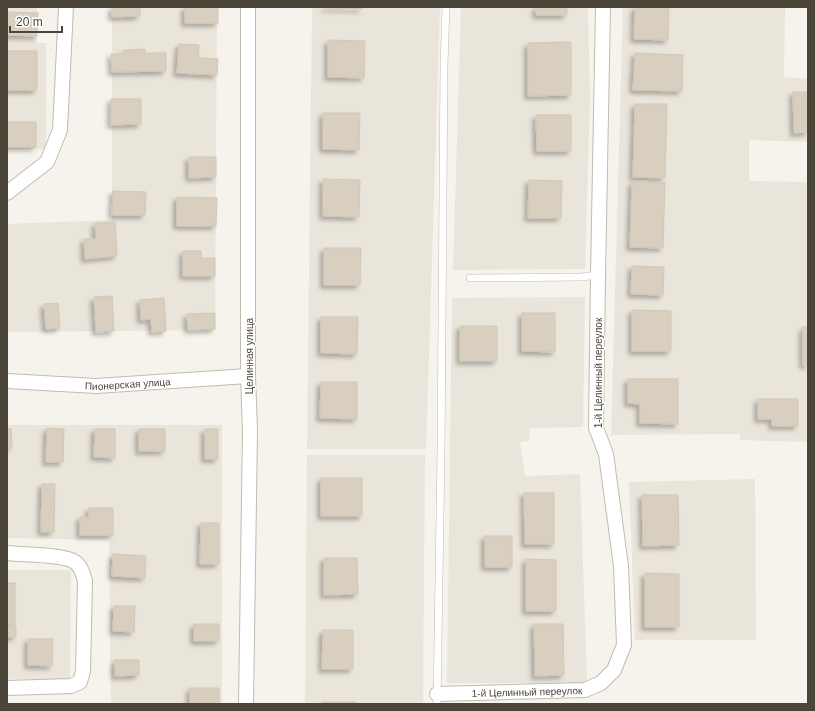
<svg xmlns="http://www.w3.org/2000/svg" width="815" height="711" viewBox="0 0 815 711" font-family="Helvetica,sans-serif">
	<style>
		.residential { fill: #eae5da }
		.building { fill: #d8cfc1; stroke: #d3c7b4; filter: url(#shadow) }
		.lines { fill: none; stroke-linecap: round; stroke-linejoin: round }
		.service-casing { stroke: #c2bbae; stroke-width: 8 }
		.minor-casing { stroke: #c2bbae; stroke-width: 16 }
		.service { stroke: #fff; stroke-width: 7 }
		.minor { stroke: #fff; stroke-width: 14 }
		.labels { text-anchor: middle; stroke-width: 3; stroke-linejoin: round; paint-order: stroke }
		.street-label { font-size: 10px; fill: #4b4439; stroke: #fff }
	</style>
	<defs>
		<filter id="shadow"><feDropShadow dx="-3.5" dy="3.5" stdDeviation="2" flood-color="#0004"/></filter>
	</defs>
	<rect width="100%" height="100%" fill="#f6f3ec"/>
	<path class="residential" d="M7 7H37V43H46V149H7Z
		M112 7H217L215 330 7 332V224L112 220Z
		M312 7H440L426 449H307Z
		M461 7H588L590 100 585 269 453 270Z
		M623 7H785L784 77 808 79V142L749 140V181L808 182V442L740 440V434L611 435Z
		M585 297 583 427 530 428 529 441 520 442 525 476 580 474 587 683H447L452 298Z
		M7 425H222V704H111L109 540 7 538Z
		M307 455H425L423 704H305Z
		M755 479 756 640H635L629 482Z
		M7 570H71L70 679H7Z"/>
	<path class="building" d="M112 7H140V16L112 17Z
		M185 7H218V23H185Z
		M325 7H362V9L325 8Z
		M536 7H567V15H536Z
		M635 7H669L668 40 634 39Z
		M7 12 38 13 37 36 7 35Z
		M328 40 365 41 364 78 328 77Z
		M571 42V95L528 96V43Z
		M179 44 199 45 198 58 218 59 217 75 177 73Z
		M145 49V53H166V71L112 72 111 54H124V50Z
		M7 51H37V90H7Z
		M635 53 683 55 682 91 633 90Z
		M793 92H808V132L794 133Z
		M111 99H141V124L111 125Z
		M635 104H667L665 178 633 177Z
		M323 113H360L359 150 323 149Z
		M536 115H571V151H537Z
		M7 122H36V147H7Z
		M189 157H216V177L189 178Z
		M323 179 360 180 359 217 323 216Z
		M529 180 562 181 561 218H528Z
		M632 182 665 183 663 248 630 247Z
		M113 191 146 192 145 215H112Z
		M177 197 217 198 216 226H177Z
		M115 222 117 256 85 259 84 239H96L95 223Z
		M324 248H361L360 285H324Z
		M183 251H201V258H215V276H183Z
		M632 266 664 267 663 295 631 294Z
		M112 296 114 331 96 332 94 297Z
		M164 298 166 331 152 332 151 319 141 320 140 300Z
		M58 303 60 328 46 329 44 304Z
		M632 310 671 311V351H632Z
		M215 313V329L188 330 187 314Z
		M522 313H555V352L522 351Z
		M321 317H358L357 354 321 353Z
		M460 326H497V361H460Z
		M803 327H808V365H803Z
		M628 379H678V424L640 423V404L628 403Z
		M321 382H357V419L320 418Z
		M758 399H798V426H772V419H758Z
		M47 428 64 429 63 462H46Z
		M7 429H11L12 448H7Z
		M95 429H115V458L94 457Z
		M139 429H165V451H139Z
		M205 429H218V459H205Z
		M321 478H362V516H321Z
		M42 484H55L54 532H41Z
		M524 493H554V544H525Z
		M642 495H678L679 545 643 546Z
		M89 508H113V535H80V517H89Z
		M201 523H219V564H200Z
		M485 536H512V567H485Z
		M113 554 146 556 145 578 112 576Z
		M324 558H357L358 594 324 595Z
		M526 559 556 560V611H526Z
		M645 573 679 574V627H645Z
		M7 583H15V625H7Z
		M114 606H135L134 632 113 631Z
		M194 624H219V641H194Z
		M534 624H563L564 675 535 676Z
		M7 626H16V637H7Z
		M323 630H353V669H322Z
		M28 639H53L52 666 28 665Z
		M115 660H139V675L115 676Z
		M190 688H219V704H190Z
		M322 702H356V704H322Z"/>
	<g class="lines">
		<defs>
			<path id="service" d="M470 278 581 277 598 275
				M437 704 441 452 444 65 446 7"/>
			<g id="minor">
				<path d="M7 193 47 162 60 130 66 7"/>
				<path id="s1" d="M7 381 96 386 248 376"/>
				<path d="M7 553C22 555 64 554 75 562 81 566 83 574 85 581L83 671 80 682 71 686 7 688"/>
				<path id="s2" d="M437 694 585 690 601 683 614 670 624 645 621 566 606 454 596 428 598 275 603 7"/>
				<path d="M246 704 250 430 248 376V7"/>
			</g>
		</defs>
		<use href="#service" class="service-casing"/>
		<use href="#minor" class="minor-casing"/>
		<use href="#service" class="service"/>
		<use href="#minor" class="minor"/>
	</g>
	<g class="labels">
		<g class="street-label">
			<text transform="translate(249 356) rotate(-90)" y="4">Целинная улица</text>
			<text transform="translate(598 373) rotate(-90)" y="4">1-й Целинный переулок</text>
			<text dy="4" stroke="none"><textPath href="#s1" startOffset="121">Пионерская улица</textPath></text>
			<text dy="4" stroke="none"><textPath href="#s2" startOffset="90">1-й Целинный переулок</textPath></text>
		</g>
	</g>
	<rect width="815" height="711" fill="none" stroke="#4b4439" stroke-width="16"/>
	<path d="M10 26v6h52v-6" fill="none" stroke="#4b4439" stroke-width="2"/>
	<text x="16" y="26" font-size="12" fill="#4b4439" stroke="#ffffff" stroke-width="3" paint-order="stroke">20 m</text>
</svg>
